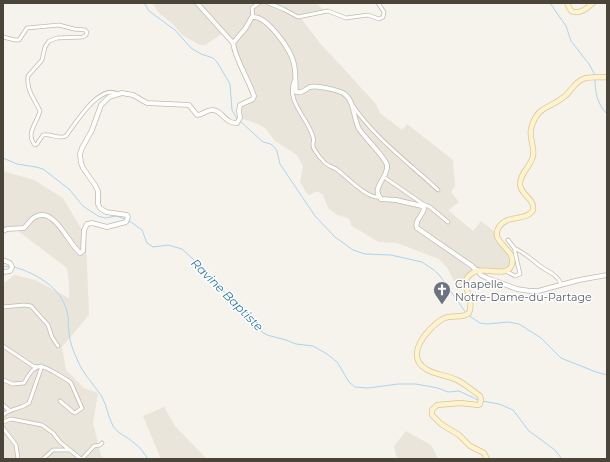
<svg xmlns="http://www.w3.org/2000/svg" width="610" height="462" viewBox="0 0 610 462" font-family="Montserrat,sans-serif">
	<style>
		.residential { fill: #eae5da }
		.lines { fill: none; stroke-linecap: round; stroke-linejoin: round }
		.stream { stroke: #a9d4f2; stroke-width: 1 }
		.minor-casing { stroke: #c2bbae; stroke-width: 4.5 }
		.tertiary-casing { stroke: #c2bbae; stroke-width: 5.5 }
		.secondary-casing { stroke: #d6c79b; stroke-width: 6 }
		.minor { stroke: #fff; stroke-width: 3 }
		.tertiary { stroke: #fff; stroke-width: 4 }
		.secondary { stroke: #fff3cd; stroke-width: 4.5 }
		.labels { text-anchor: middle; stroke-width: 3; stroke-linejoin: round; paint-order: stroke }
		.worship-label { font-size: 11px; fill: #5b616d; stroke: #fff; text-anchor: start }
		.water-label { font-size: 12px; font-style: italic; fill: #2e7ab2; stroke: #fff }
	</style>
	<rect width="100%" height="100%" fill="#f6f3ec"/>
	<path class="residential" d="M152 3H316L325 11 300 17 320 43 376 104 380 113 402 130 407 124 453 160 455 186 451 192 459 202 448 210 473 231 481 221 496 233 512 258 508 270H481L466 279 467 290H464L458 287 454 281 448 269 439 259 397 243 379 242 373 239 364 233 351 226V223L348 218 337 215 328 208 323 195 319 192H315L310 195 307 194 300 182 303 166 297 155 275 141 265 128 258 124 240 118 239 108 253 99 233 43 223 33 205 45H200L182 35 173 24 160 14Z
		M3 171 34 180 63 198 86 237 89 315 62 347 66 370 84 388 98 393 93 423 101 455 105 459H3V284L14 275 35 280 69 298V283L67 268 18 231 3 229Z
		M164 407 175 426 207 459H161L143 416Z
		M406 431 431 445 438 459H397L394 446Z"/>
	<g class="lines">
		<path class="stream" d="M144 3 149 11 175 30 191 48 201 54 213 58 217 62 230 84 232 110 237 119
			M550 3 566 26 571 41 589 64 595 75
			M595 78C595 92 597 104 607 114
			M241 122 263 142 271 144 275 148 277 151 280 164 315 216 335 237 353 250 365 254 391 255 422 262 434 270 440 276 466 313
			M3 158 17 164 36 167 43 169 69 189 83 206 98 216 105 218 116 216 125 219
			M128 220 142 230 147 243 153 247 168 245 182 249 193 259 213 281 231 298 262 332 267 335 286 340 296 344 313 346 327 354 337 362 349 382 355 387 368 388 398 384H416L438 388 448 392 459 391 478 400
			M3 266 11 267
			M14 267C36 273 62 288 67 312 69 319 68 326 69 333 70 342 73 351 77 359 82 373 94 384 102 397 107 406 108 417 113 426 118 434 127 436 134 443 140 447 144 453 148 459
			M468 315 480 323 487 324 508 322 519 324 541 338 561 358 596 372 607 375
			M482 401 499 404 513 410 529 431 555 450 562 459"/>
		<defs>
			<path id="minor" d="M268 3 283 9 298 17 328 11 346 18 368 15 379 19 383 17 384 12 378 3
				M253 17 252 8 259 3
				M3 37 15 40H19L27 28 59 25 74 29 85 30 87 32 86 35 83 37 57 38 49 41 45 47 42 60 28 76C26 91 35 99 40 111 37 123 25 134 35 145L37 144 43 135C51 133 58 140 66 136 75 124 100 83 117 94
				M294 81C286 102 308 118 313 137 315 141 311 144 314 149 317 154 321 159 325 163 329 166 332 167 336 169 346 176 367 199 379 197
				M353 106C376 139 409 163 438 190
				M384 177 423 204 430 207 448 222
				M508 240 515 249
				M506 271 515 276 520 274 515 252V249H516C525 253 532 260 540 266 548 272 557 274 561 284
				M3 307 24 305 31 306 48 325 52 337 58 346
				M3 346 33 366 38 367
				M43 367C46 367 68 380 71 383L82 408 75 413 73 412 60 401
				M3 380 13 384 24 383C29 375 32 367 42 366L29 403C21 409 11 408 3 415
				M3 405 9 410
				M3 422 11 419 42 425 53 433 60 442 81 459
				M3 428 16 445 18 459
				M43 459 53 450H69
				M82 459 94 446 100 445 102 443"/>
			<path id="tertiary" d="M197 3 233 43
				M233 43 245 29 252 17C267 15 291 50 294 64 296 73 295 82 296 92 303 94 305 89 310 87 317 85 337 90 343 93 355 100 353 118 359 129 365 138 385 157 387 165 389 177 370 188 381 199L396 200 422 206 424 208C423 216 414 220 417 228L472 266 477 271
				M3 231 7 229 24 228C28 224 31 219 35 217 54 206 68 243 80 253L83 251 84 230 87 224 92 223 107 227 126 222 128 217 127 215 106 212 100 208 98 204V191L95 185 83 168 81 163 80 154 82 148 92 130 101 105 109 97 122 93 133 95 147 103 189 105 197 115C202 115 207 110 212 110 221 109 225 124 237 123L240 118 239 111 240 105 253 99 254 96C248 78 236 61 233 43
				M3 260 10 263 12 267 10 271 3 272
				M478 270 481 275 487 278 517 289 530 291H538L579 280 607 275"/>
			<path id="secondary" d="M567 3 571 11C580 15 587 8 593 3
				M487 459 484 453 470 446 459 435 441 424 432 415V410L437 405 460 403 478 405 480 404 481 399 480 396C473 391 465 384 457 380 447 375 435 375 426 369 404 356 427 329 441 320 450 313 461 320 469 313 476 296 455 282 474 272 485 266 508 279 512 264 516 249 489 242 499 227 507 214 526 222 533 210 535 198 520 195 520 184 520 173 531 166 533 156 535 147 529 139 531 129 537 105 550 109 565 96 571 91 575 82 583 79 590 76 599 78 607 77"/>
		</defs>
		<use href="#minor" class="minor-casing"/>
		<use href="#tertiary" class="tertiary-casing"/>
		<use href="#secondary" class="secondary-casing"/>
		<use href="#minor" class="minor"/>
		<use href="#tertiary" class="tertiary"/>
		<use href="#secondary" class="secondary"/>
	</g>
	<defs>
		<symbol id="church-pin" viewBox="-11 -11 22 30"><path d="M0 17L-7.5 6A9.5 9.5 0 1 1 7.5 6Z" fill="#6b7280" stroke="#fff"/><path d="M-1.2-6h2.4v3.5h3.3v2.4h-3.3V6h-2.4V-.1h-3.3v-2.4h3.3Z" fill="#fff"/></symbol>
	</defs>
	<g fill-rule="evenodd">
		<use href="#church-pin" x="432" y="280" width="20" height="27"/>
	</g>
	<g class="labels">
		<g class="worship-label">
			<text x="455" y="288">Chapelle<tspan x="455" dy="13">Notre-Dame-du-Partage</tspan></text>
		</g>
		<g class="water-label">
			<text transform="translate(227 295) rotate(45)" y="4">Ravine Baptiste</text>
		</g>
	</g>
	<rect width="610" height="462" fill="none" stroke="#4b4439" stroke-width="8"/>
</svg>
